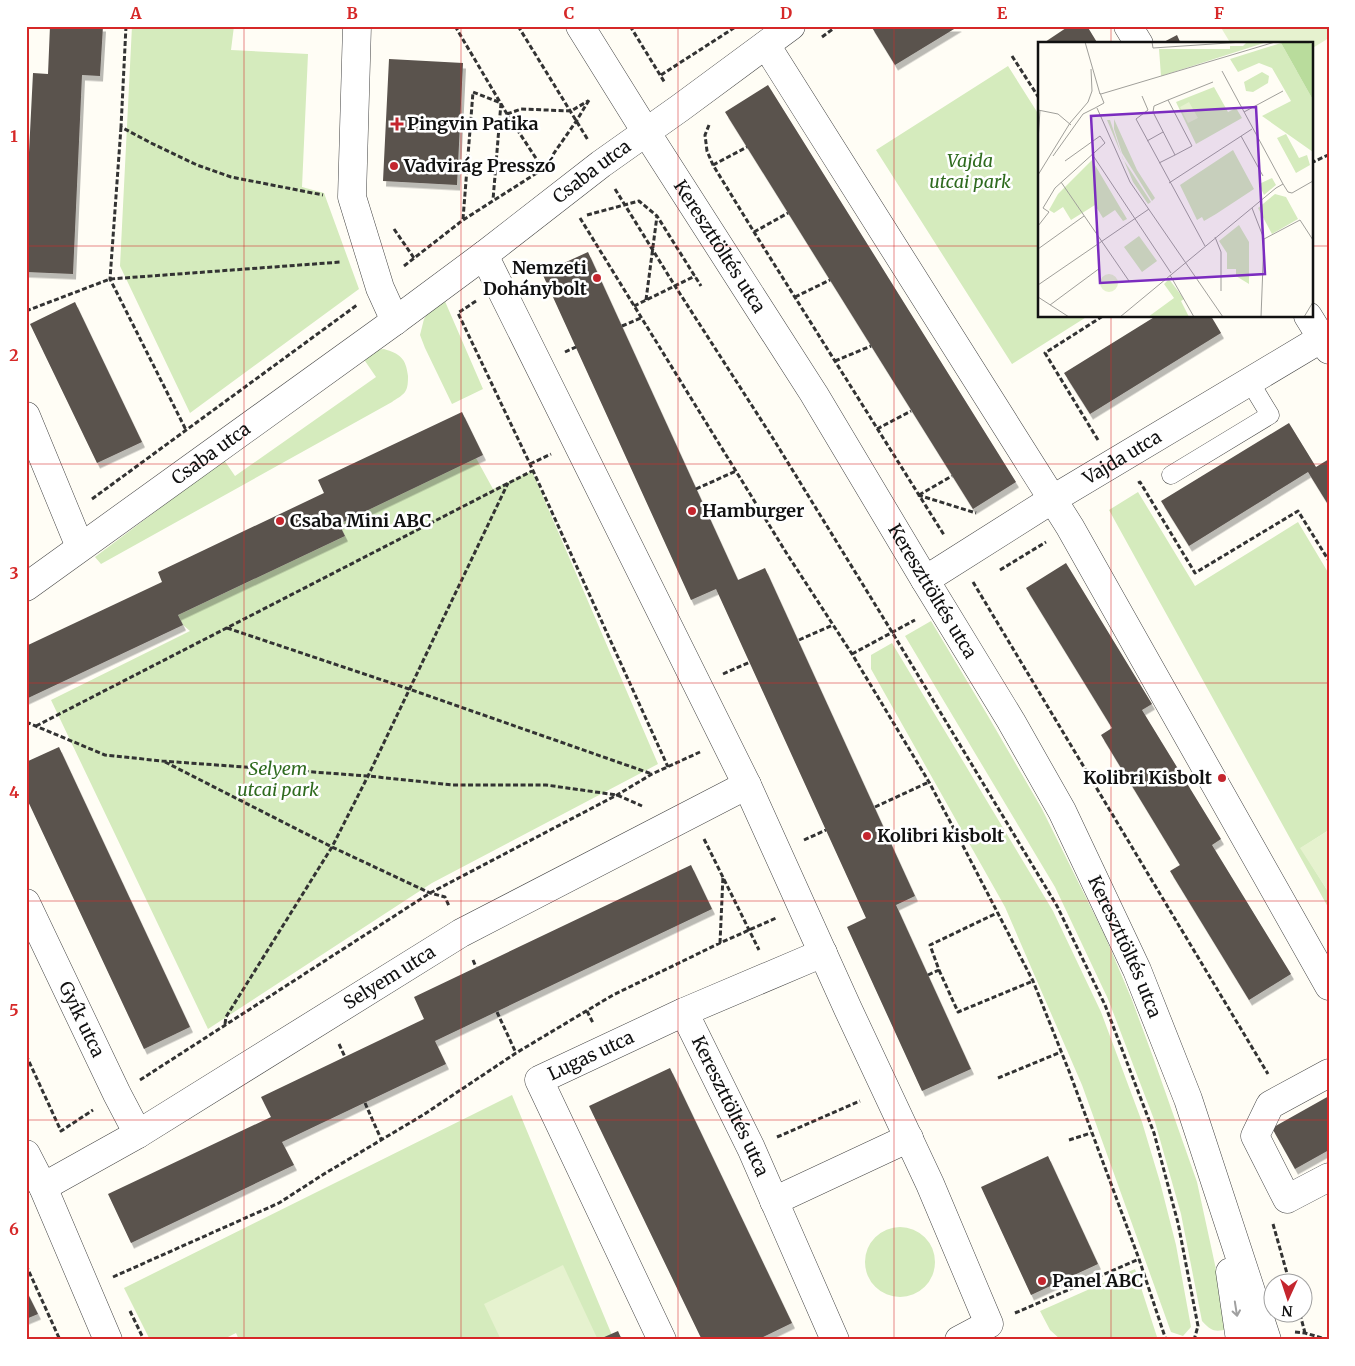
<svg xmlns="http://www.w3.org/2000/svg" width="1355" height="1366" viewBox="0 0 1355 1366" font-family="Merriweather,serif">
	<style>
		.green { fill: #d5ebbd }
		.pitch { fill: #e6f2cf }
		.building { fill: #5a524d; filter: url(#shadow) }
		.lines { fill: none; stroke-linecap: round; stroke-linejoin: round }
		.service-casing { stroke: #444; stroke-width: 19 }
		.minor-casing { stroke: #444; stroke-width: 29 }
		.tertiary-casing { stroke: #444; stroke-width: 29 }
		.path { stroke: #333; stroke-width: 3; stroke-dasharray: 5 2.5; stroke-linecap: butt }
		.service { stroke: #fff; stroke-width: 18 }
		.minor { stroke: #fff; stroke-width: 28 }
		.tertiary { stroke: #fff; stroke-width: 28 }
		.oneway { stroke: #a0a0a0 }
		.grid { fill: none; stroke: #d62828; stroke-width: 1; stroke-opacity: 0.55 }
		.poi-dot { fill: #c4262e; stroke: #fff; stroke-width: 2 }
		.labels { text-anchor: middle; stroke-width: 5; stroke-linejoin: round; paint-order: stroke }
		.poi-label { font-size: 18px; font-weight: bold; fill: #111; stroke: #fff; text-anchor: start }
		.park-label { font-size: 18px; font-style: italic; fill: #2f6b1f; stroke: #fff }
		.street-label { font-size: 18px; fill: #111; stroke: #fff }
		.inset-road { fill: none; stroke: #a09f9a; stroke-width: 1 }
		.view { fill: #7b2cbf; fill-opacity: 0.15; stroke: #7b2cbf; stroke-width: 2.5 }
		.inset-edge { fill: none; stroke: #111; stroke-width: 2.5 }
		.neatline { fill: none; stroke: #d62828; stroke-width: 2 }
		.grid-label { font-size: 16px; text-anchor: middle; font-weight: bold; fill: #d62828 }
	</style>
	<defs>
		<filter id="shadow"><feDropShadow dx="3" dy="5.5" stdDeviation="0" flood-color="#0004"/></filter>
	</defs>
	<rect width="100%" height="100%" fill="#fffdf5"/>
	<path class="green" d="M132 26H234L231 50 308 54 302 187 324 193 359 289 190 413 120 266Z
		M1008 66 1039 115V316H1088L1012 364 876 150Z
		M444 299 483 389 452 404 425 348 420 335 424 319 429 311Z
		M384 349C400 354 406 358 408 376 408 381 408 388 405 392 402 396 396 399 392 402L101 564 95 557 224 460 235 476 376 377 363 358 374 350Z
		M476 458 493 489 532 471 658 764 432 883 208 1029 51 700 190 631 183 625 178 615 345 536 339 524Z
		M1138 492 1195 586 1298 522 1329 574V830L1301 848 1329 893V909L1109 510Z
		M931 621 988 716 1042 809 1105 936 1132 1000 1153 1057 1197 1182 1229 1329C1215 1332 1212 1332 1202 1321L1181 1214 1155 1122 1108 999 1055 887 905 636Z
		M892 643 1053 911 1101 1012 1142 1122 1160 1182 1176 1245 1191 1327 1183 1336 1171 1332 1082 1085 1005 907 871 669V655Z
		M512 1095 614 1340H239L236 1333 222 1340H150L124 1288Z
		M865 1262a35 35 0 1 1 70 0a35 35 0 1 1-70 0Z
		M1135 1269 1158 1340H1061L1050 1330 1040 1311Z"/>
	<path class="pitch" d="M1220 26H1329V38L1311 49V44H1231Z
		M1329 830V893L1300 848Z
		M563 1265 598 1340H501L484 1304Z"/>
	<path class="building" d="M50 26H103L100 76 82 75 73 274 26 272V212L33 73 48 74Z
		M871 26H959L895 65Z
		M1069 26H1087L1098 44H1042Z
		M1177 35 1181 44H1160Z
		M389 59 463 63 457 185 383 181Z
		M768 85 1016 482 973 509 725 112Z
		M588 252 738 580 765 568 915 896 896 905 971 1069 922 1091 847 927 866 918 716 589 691 600 542 273Z
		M75 302 142 442 97 463 30 324Z
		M1156 316H1211L1221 333 1090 414 1064 373Z
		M462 412 483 455 339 524 345 536 178 615 183 625 26 699V646L162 582 158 572 324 493 318 480Z
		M1289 423 1316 467 1329 459V506L1308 472 1189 546 1161 501Z
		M1066 563 1152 704 1142 710 1221 839 1212 845 1291 974 1249 1000 1170 871 1180 865 1101 735 1112 728 1026 588Z
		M59 747 190 1027 144 1049 26 797V762Z
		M691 865 712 909 435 1041 446 1064 282 1142 294 1165 131 1243 108 1194 271 1117 261 1097 424 1019 414 997Z
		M670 1068 792 1323 757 1340H702L589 1106Z
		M1329 1096V1150L1295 1169 1272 1128Z
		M1048 1156 1098 1264 1031 1295 981 1187Z
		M26 1290 38 1314 26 1319Z
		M618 1331 622 1340H602V1338Z"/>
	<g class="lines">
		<defs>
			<path id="service" d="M1171 475 1270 415 1250 382"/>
			<g id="minor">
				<path d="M357 26 352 197 380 288 395 321"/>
				<path d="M1128 26 1139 44"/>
				<path d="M766 45 1070 527 1329 986"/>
				<path d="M484 255 747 785 848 1009 930 1184 989 1324 959 1340"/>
				<path d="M1308 316 1329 350"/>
				<path d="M26 416 80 547"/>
				<path id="s1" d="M925 580 1053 499 1329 334"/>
				<path id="s2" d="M26 587 395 321 484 255 601 164 680 108 791 26"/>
				<path id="s3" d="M26 903 117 1094 138 1134"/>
				<path id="s4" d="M684 1012 751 1148 835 1340"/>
				<path d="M1329 1073 1270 1105 1255 1136 1287 1199 1329 1177"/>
				<path d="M26 1154 43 1187 108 1340"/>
				<path id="s5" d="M43 1187 138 1134 461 933 747 785"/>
				<path d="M774 1201 909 1138"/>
				<path id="s6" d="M662 1340 539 1080 684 1012 823 953"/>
			</g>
			<g id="tertiary">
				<path id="s7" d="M580 26 646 132 814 394 925 580 1011 721 1062 811 1137 970 1188 1099 1267 1340"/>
				<path d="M1230 1272 1240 1340"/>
			</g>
		</defs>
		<use href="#service" class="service-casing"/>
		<use href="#minor" class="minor-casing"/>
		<use href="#tertiary" class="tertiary-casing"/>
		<path class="path" d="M126 26 121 127 151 143 197 165 231 177 323 195
			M455 26 507 114 543 169
			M518 26 588 140
			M630 26 665 83
			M822 37 837 26
			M1012 56 1039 98
			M661 75 737 26
			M507 114 521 109 571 111 588 101
			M709 125 705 135 707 151 713 165 754 232 944 535
			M121 127 110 279 186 430
			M1311 163 1328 155
			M713 165 747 147
			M615 189 675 286 774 440 892 632 1057 906 1105 1005 1154 1133 1178 1223 1198 1326 1194 1340
			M587 215 639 201 657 216 701 286
			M580 218 787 554 852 654 929 782 962 844 1033 981 1069 1071 1139 1259 1166 1340
			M463 219 473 92 501 103 493 200
			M394 229 414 258
			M754 232 788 213
			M404 266 463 220 543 169 577 120 589 100
			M795 297 830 280
			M646 300 657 216
			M476 301 458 313 530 464 668 767
			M634 306 695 276
			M26 311 110 279 341 262
			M622 326 641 318
			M565 352 576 347
			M835 361 871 346
			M877 429 911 411
			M1098 440 1045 353 1103 316
			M530 464 551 454
			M1138 483 1140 482 1195 573 1298 511 1329 561
			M696 489 736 471
			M918 495 976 513
			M919 495 952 476
			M92 499 357 305
			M1000 570 1046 542
			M973 582 1268 1074
			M227 628 409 689 652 774
			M799 640 833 625
			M852 654 915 620
			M723 674 750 662
			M26 722 105 755 162 761 368 776 453 785H546L617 795 642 806
			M36 726 532 471
			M165 762 332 847 430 893 445 897 449 906
			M875 807 929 782
			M704 839 759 950
			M804 840 826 830
			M720 943 723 876
			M473 960 476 967
			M939 970 958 1012 1033 981
			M928 975 939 970 930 945 997 913
			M587 1011 593 1023
			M497 1012 516 1053
			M225 1024 226 1017 332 847 368 776 508 483
			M339 1044 345 1057
			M26 1055 61 1131 93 1110
			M998 1078 1061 1052
			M140 1080 430 893 617 795 652 774 700 752
			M365 1103 381 1139
			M777 1137 860 1101
			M1069 1140 1091 1133
			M1273 1224 1290 1284
			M26 1265 60 1340
			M113 1277 279 1203 324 1174 423 1115 516 1053 613 995 720 943 776 918
			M130 1311 144 1340
			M1015 1313 1139 1259
			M1300 1314 1305 1333
			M1295 1332 1305 1333 1329 1340"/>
		<use href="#service" class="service"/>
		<use href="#minor" class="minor"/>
		<use href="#tertiary" class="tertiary"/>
	</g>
	<defs><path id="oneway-shaft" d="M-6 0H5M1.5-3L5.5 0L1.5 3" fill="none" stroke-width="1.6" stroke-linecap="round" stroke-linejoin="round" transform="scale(1.25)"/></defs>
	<use class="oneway" href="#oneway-shaft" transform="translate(1236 1309) rotate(81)"/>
	<path class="grid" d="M244 26V1340M461 26V1340M678 26V1340M894 26V1340M1111 26V44M26 246H1039M1311 246H1329M1111 316V1340M26 464H1329M26 683H1329M26 901H1329M26 1120H1329"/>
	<g class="poi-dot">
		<path d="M394.5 116.5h5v5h5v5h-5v5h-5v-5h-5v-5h5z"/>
		<circle cx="394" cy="166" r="5"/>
		<circle cx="597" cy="278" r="5"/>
		<circle cx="692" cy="511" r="5"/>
		<circle cx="280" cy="521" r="5"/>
		<circle cx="1222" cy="778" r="5"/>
		<circle cx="867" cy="836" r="5"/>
		<circle cx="1042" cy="1281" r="5"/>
	</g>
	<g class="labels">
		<g class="poi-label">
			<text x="407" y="130">Pingvin Patika</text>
			<text x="404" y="172">Vadvirág Presszó</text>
			<text x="587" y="274" text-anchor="end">Nemzeti<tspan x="587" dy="21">Dohánybolt</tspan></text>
			<text x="702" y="517">Hamburger</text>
			<text x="290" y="527">Csaba Mini ABC</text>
			<text x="1212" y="784" text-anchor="end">Kolibri Kisbolt</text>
			<text x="877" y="842">Kolibri kisbolt</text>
			<text x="1052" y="1287">Panel ABC</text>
		</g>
		<g class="park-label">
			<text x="970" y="167">Vajda<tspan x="970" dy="21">utcai park</tspan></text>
			<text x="278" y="775">Selyem<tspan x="278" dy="21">utcai park</tspan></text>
		</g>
		<g class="street-label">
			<text dy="6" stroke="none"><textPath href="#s2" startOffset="702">Csaba utca</textPath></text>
			<text dy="6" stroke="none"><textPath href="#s7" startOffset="261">Kereszttöltés utca</textPath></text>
			<text dy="6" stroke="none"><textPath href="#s2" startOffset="228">Csaba utca</textPath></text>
			<text dy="6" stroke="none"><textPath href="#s1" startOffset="232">Vajda utca</textPath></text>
			<text dy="6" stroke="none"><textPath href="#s7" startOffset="666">Kereszttöltés utca</textPath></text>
			<text dy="6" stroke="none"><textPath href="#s7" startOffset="1071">Kereszttöltés utca</textPath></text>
			<text dy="6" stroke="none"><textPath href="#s5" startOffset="405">Selyem utca</textPath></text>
			<text dy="6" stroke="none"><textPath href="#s3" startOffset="129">Gyík utca</textPath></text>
			<text dy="6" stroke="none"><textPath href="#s6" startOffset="345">Lugas utca</textPath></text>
			<text dy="6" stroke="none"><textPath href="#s4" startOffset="105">Kereszttöltés utca</textPath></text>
		</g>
	</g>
	<g transform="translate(1038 42)">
		<rect width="275" height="275" fill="#fffdf5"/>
		<path d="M209 0H229L123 34 121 7H192V4H205ZM243 1 275 58V110L224 74 253 59 234 26 221 21 200 30 192 17ZM224 30 231 34 230 41 215 50 208 49 206 40ZM176 45 190 70 198 66 204 76 158 102 138 60ZM76 77 99 128 117 156 114 159 84 111 76 87ZM69 78H72L85 117 113 160 110 162 95 140ZM248 92 261 116 269 113 272 123 258 131 239 96ZM195 108 216 147 178 172 166 179 164 175 159 178 142 143ZM54 118 89 177 85 179 77 168 65 176 57 163 33 178 25 165 16 171 11 168 20 152ZM234 136 238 143 226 153 221 142ZM237 152 248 155 260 177 234 192 220 166ZM201 183 211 200V242L198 234V227H189V211L181 199ZM101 194 119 219 104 230 86 205ZM131 237 146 257 143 259 151 275H110L136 256 126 242Z" fill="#d5ebbd"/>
		<path d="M267 0 275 2V58L243 1Z" fill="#b9dc9c"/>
		<path d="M151 60 160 76 150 81 142 65ZM62 241a9 9 0 1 1 18 0a9 9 0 1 1-18 0Z" fill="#e6f2cf"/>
		<path class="inset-road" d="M47 0 62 52M114 0 115 6 205 0M184 29 245 142M63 52 237 0M104 54 110 68 98 77 167 204M130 58 175 40M57 66 66 61 62 51M59 66 92 140 185 275M0 68 20 72 33 83M206 70 245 49M203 94 225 134M0 99 2 68M109 99 125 90M54 112 133 231M15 114 45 72 57 66M121 121 137 113 154 104 130 58 116 64 115 70 137 113M0 133 32 81 50 60 54 49 53 27M23 140 91 239M131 141 214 87M214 166 226 197 223 275M0 184 11 170 5 166 17 146 67 101 62 94 27 119M177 195 183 210V249M226 197 262 178 275 198M0 207 46 174M132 233 156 275M0 243 111 167M0 255 31 275M12 263 62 226M82 275 238 146 245 142 250 150 254 151 275 139M266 275 275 260"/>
		<path class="view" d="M218 65 227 232 62 241 53 74Z"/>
		<rect width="275" height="275" class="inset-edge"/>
	</g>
	<rect width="1355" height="1366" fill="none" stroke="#ffffff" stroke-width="55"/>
	<g transform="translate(1288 1298) rotate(183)"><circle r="24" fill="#ffffff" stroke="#a0a0a0"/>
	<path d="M0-4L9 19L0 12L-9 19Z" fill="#c4262e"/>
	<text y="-8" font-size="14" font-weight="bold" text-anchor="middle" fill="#111111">N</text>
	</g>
	<rect x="28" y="28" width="1300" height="1310" class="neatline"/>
	<g class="grid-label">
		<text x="136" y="19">A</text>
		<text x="352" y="19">B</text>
		<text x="569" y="19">C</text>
		<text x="786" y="19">D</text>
		<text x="1002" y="19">E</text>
		<text x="1219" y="19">F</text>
		<text x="14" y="142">1</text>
		<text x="14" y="361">2</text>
		<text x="14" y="579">3</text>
		<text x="14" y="798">4</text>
		<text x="14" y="1016">5</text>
		<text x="14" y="1235">6</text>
	</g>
</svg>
